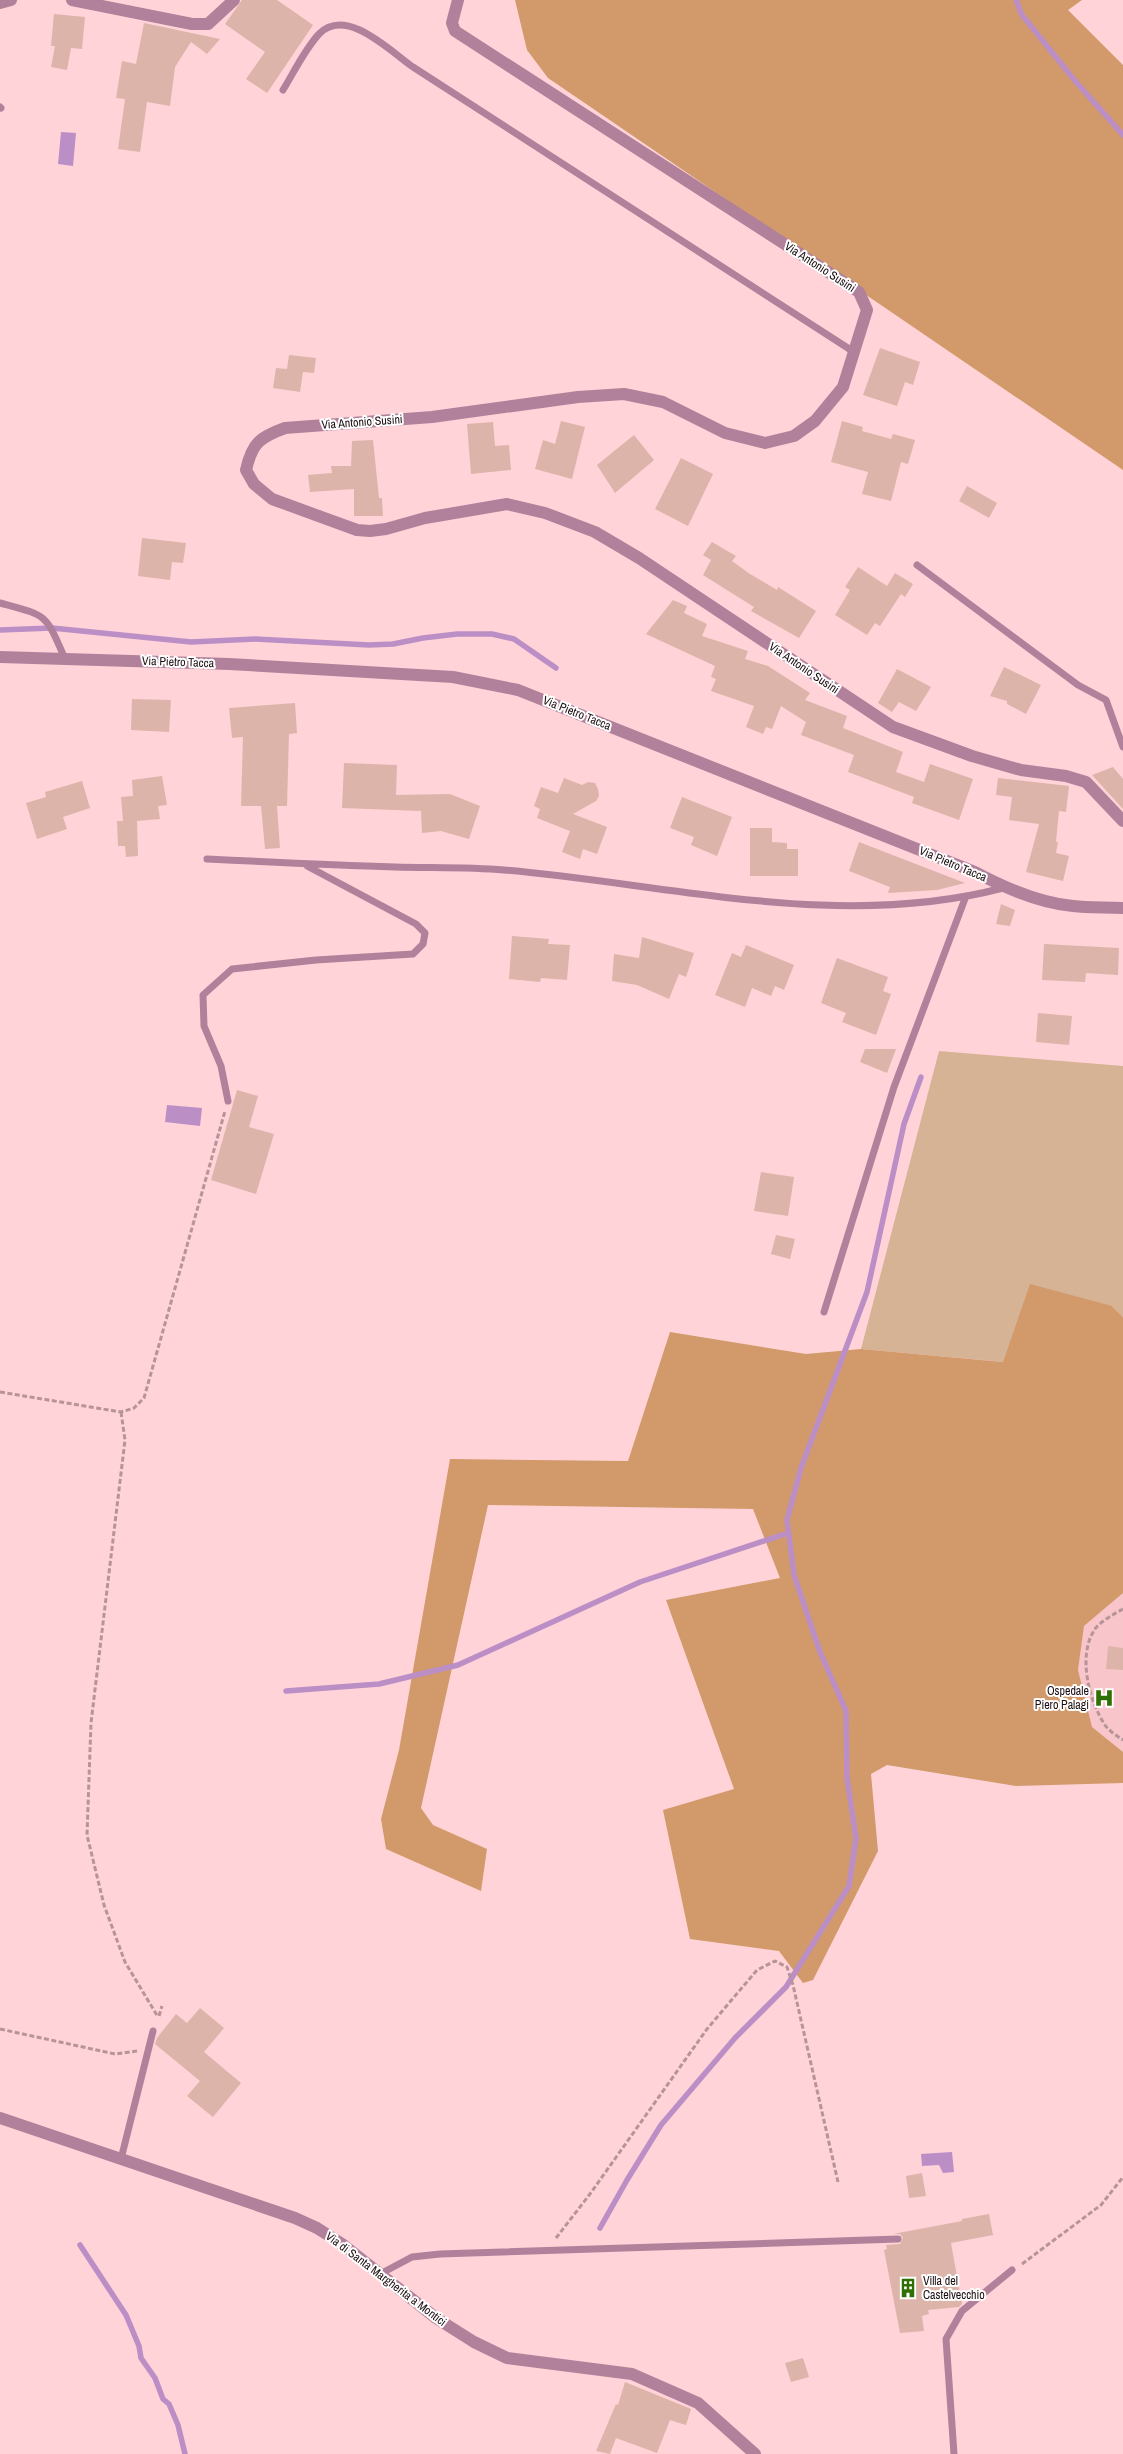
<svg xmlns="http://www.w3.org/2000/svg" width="1123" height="2454" viewBox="0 0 1123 2454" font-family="'Archivo Narrow',sans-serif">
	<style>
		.built { fill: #f8c5cb }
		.green { fill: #d7b395 }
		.forest { fill: #d29a6a }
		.water { fill: #bb8ec6 }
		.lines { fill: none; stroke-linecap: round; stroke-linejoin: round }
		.stream { stroke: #bb8ec6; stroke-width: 5.5 }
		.building { fill: #ddb4a9 }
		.path { stroke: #b79498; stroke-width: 3; stroke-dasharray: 5 2.5; stroke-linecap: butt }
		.lane { stroke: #b1819b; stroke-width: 7 }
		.street { stroke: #b1819b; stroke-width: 12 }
		.labels { text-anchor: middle; stroke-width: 4; stroke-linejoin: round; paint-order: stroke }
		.street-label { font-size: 12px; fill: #1c0e10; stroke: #fff }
		.poi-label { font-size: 12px; fill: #1c0e10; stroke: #fff; text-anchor: end }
	</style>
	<rect width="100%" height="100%" fill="#ffd3d8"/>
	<path class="built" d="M1123 1593V1752L1092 1727 1078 1670 1084 1626Z"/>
	<path class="green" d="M939 1051 1123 1066V1317L1112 1306 1004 1362 861 1349Z"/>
	<path class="forest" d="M515 0H1082L1068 10 1123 65V470L548 78 527 50Z
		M1030 1284 1112 1306 1123 1317V1593L1084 1626 1078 1670 1092 1727 1123 1752V1783L1016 1786 887 1765 871 1774 878 1851 813 1980 803 1983 779 1951 690 1939 663 1810 734 1789 666 1600 780 1578 753 1509 488 1505 421 1808 433 1825 487 1849 481 1891 386 1849 381 1819 399 1750 450 1459 628 1461 670 1332 806 1354 861 1349 1003 1362Z"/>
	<path class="water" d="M61 132 76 133 73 166 58 164Z
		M167 1105 202 1108 200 1126 165 1122Z
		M952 2152 954 2172 943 2173 939 2165 922 2166 921 2154Z"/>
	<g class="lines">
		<path class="stream" d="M1016 0 1022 15 1076 82 1123 135
			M0 630 52 628 191 642 255 639 369 645 393 644 423 638 457 634H492L514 639 556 668
			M286 1691 379 1684 458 1665 640 1582 788 1533
			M600 2228 627 2180 661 2125 735 2038 786 1987 849 1886 856 1838 847 1778 846 1711 820 1652 794 1575 787 1520 801 1468 867 1292 904 1124 921 1077
			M80 2245 126 2315 139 2346 141 2358 155 2378 163 2399 169 2404 178 2425 185 2454"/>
	</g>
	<path class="building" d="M242 0H277L313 25 267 93 246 79 265 52 225 24Z
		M54 14 85 17 82 49 71 48 67 70 51 67 55 46H51Z
		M144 23 220 39 207 54 191 42 175 67 170 106 147 102 140 152 118 149 125 99 116 98 122 61 136 64Z
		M880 348 920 362 913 385 905 382 897 406 863 395Z
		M289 355 316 358 314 373 303 372 300 392 273 388 276 368 287 369Z
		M561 421 585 427 572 479 535 469 543 440 555 444Z
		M842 421 863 427 862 431 891 439 893 434 915 440 908 464 901 462 891 501 862 494 868 472 831 462Z
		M493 422 495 446 509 445 511 470 471 474 467 424Z
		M634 435 654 460 615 493 597 465Z
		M373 440 379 498H382L383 516H354V489L310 492 308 475 332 473 331 466H351L352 441Z
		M681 458 713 474 688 526 655 509Z
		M967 486 997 503 989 518 959 501Z
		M142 538 186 543 183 563 172 562 170 580 138 576Z
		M712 542 736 556 732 561 750 574 777 590 778 587 816 611 799 638 751 611 754 607 703 575 711 560 703 555Z
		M858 567 887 586 895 573 913 584 905 597 901 594 880 626 875 623 867 635 835 615 850 590 845 587Z
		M673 600 687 606 684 613 707 624 702 636 748 651 745 659 768 666 810 693 805 700 847 716 843 728 903 752 896 772 924 782 930 764 973 779 959 820 912 803 914 797 848 772 854 755 801 735 806 722 781 706 772 729 766 727 763 734 746 727 754 706 711 691 716 679 711 677 715 666 646 634Z
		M1004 667 1041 685 1026 714 1007 704V701L990 696Z
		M897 669 931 687 916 711 899 702 892 712 878 703Z
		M132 699 171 700 169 732 131 730Z
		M295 703 297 733 289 734 287 806H277L280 848 265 849 261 806H241L243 737 232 738 229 708Z
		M344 763 397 765 396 795 450 794 480 806 469 839 441 831 422 833 421 811 342 808Z
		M1113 767 1123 779V809L1092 775Z
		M162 776 167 805 158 806 160 819 137 821 138 856 126 857 125 846H118L117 821H123L121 797 133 796 132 780Z
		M564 778 582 785 588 782 595 783 598 789 599 796 596 801 573 814 607 827 597 854 583 849 580 859 562 852 570 831 537 818 540 809 534 806 541 787 558 793Z
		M998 778 1069 786 1066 812 1059 811 1056 842H1058L1056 853 1069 856 1063 881 1026 872 1039 824 1009 820 1012 797 996 795Z
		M82 781 90 808 63 817 67 829 37 839 26 803 46 797 45 792Z
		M682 797 732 817 717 856 691 845 694 837 670 828Z
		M750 828H772V842L787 843V849H798V876H750Z
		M859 842 965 883 937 890 888 893 890 887 849 871Z
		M1001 904 1015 910 1010 926 996 924Z
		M512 936 549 939 548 944 570 945 567 980 541 978 540 982 509 979Z
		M642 937 694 953 686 977 679 974 669 999 637 985 612 981 614 954 639 958Z
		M1044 944 1119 948 1118 975 1086 973 1085 982 1042 980Z
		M746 945 794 965 784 990 775 986 771 996 752 988 745 1007 715 995 732 953 741 957Z
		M837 958 888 977 883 991 891 994 876 1035 842 1022 846 1013 821 1003Z
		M1038 1013 1072 1016 1069 1045 1036 1042Z
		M865 1049H896L887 1073 860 1062Z
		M237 1090 258 1096 249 1127 274 1134 256 1194 211 1180Z
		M761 1172 794 1177 788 1216 754 1211Z
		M776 1235 795 1239 790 1259 771 1254Z
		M1108 1646 1123 1648V1670L1106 1669Z
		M200 2008 224 2028 204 2052 241 2083 213 2117 187 2096 200 2081 155 2044 157 2038 176 2014 187 2023Z
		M922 2173 926 2196 909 2198 906 2176Z
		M989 2214 993 2235 951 2243 962 2304 959 2307 928 2310 929 2314 922 2316 924 2331 900 2333 884 2250 887 2249 886 2245 900 2244 903 2238 900 2234H893L962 2221V2219Z
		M803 2358 809 2377 791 2382 785 2363Z
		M625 2382 691 2409 686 2425 670 2420 657 2453 616 2438 610 2454 596 2451 616 2404 618 2405Z"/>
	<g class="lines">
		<path class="path" d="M0 1392 121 1412 134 1408 144 1398 225 1111
			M121 1412 125 1440 91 1723 87 1835 104 1905 125 1962 158 2017
			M1123 1609C1114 1614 1101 1621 1095 1629 1077 1655 1089 1701 1105 1725 1109 1731 1117 1736 1123 1740
			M159 2016 162 2006
			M0 2029 115 2054 137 2051
			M556 2238 590 2194 707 2029 757 1970 775 1961 787 1967 793 1985 838 2182
			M1022 2264 1101 2205 1123 2177"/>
		<path class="lane" d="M283 90C294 72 305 49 319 34 346 6 390 51 413 67L854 352
			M0 107 1 108
			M917 565 1078 685 1106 700 1123 747
			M0 603C48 616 45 613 65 659
			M207 859C269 862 332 865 395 867 431 868 468 867 504 870 668 884 839 931 1003 888
			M228 1101 221 1066 204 1026 203 995 232 969 316 960 413 954 423 944 425 933 416 924 307 866
			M824 1312 894 1087 966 896
			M121 2159 153 2031
			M380 2274 412 2257 440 2254 898 2239
			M954 2454 946 2339 962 2311 1012 2270"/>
		<path class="street" d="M72 0 192 24H208L234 0
			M458 0 452 23 455 31 859 292 867 310 843 387 815 421 794 436 765 443 725 433 663 402 624 394 578 397 432 417 285 428C260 437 252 443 246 470L254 484 272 499 357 530 370 531 386 529 425 518 507 504 545 513 595 532 639 558 893 727 972 756 1021 770 1066 776 1086 782 1123 821
			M0 3 11 0
			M0 657 229 664 453 677 518 690 975 872C1005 888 1039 903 1073 906 1089 908 1106 907 1123 908
			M0 2118 295 2218 317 2228 342 2244 436 2318 474 2342 507 2358 632 2374 698 2403 755 2454"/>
	</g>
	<defs>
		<symbol id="hospital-bare" viewBox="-9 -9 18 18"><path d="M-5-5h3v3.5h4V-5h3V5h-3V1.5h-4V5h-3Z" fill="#306f03" stroke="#fff" stroke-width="2.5" paint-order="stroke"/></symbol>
		<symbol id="building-bare" viewBox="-9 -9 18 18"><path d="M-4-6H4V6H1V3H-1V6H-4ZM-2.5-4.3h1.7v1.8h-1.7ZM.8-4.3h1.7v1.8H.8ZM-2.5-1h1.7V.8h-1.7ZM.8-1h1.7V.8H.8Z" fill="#306f03" stroke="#fff" stroke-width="2.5" paint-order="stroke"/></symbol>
	</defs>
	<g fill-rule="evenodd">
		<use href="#hospital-bare" x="1090" y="1684" width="28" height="28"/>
		<use href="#building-bare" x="894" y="2274" width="28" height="28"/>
	</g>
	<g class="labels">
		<g class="street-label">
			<text transform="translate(820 267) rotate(33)" y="4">Via Antonio Susini</text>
			<text transform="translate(362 422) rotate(-4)" y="4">Via Antonio Susini</text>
			<text transform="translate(178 662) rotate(2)" y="4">Via Pietro Tacca</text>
			<text transform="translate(804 668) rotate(34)" y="4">Via Antonio Susini</text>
			<text transform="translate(577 713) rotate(22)" y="4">Via Pietro Tacca</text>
			<text transform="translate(953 864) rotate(23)" y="4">Via Pietro Tacca</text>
			<text transform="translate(386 2279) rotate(37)" y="4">Via di Santa Margherita a Montici</text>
		</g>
		<g class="poi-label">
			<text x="1089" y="1695">Ospedale<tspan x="1089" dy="14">Piero Palagi</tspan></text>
			<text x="923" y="2285" text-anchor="start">Villa del<tspan x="923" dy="14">Castelvecchio</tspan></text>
		</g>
	</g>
</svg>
